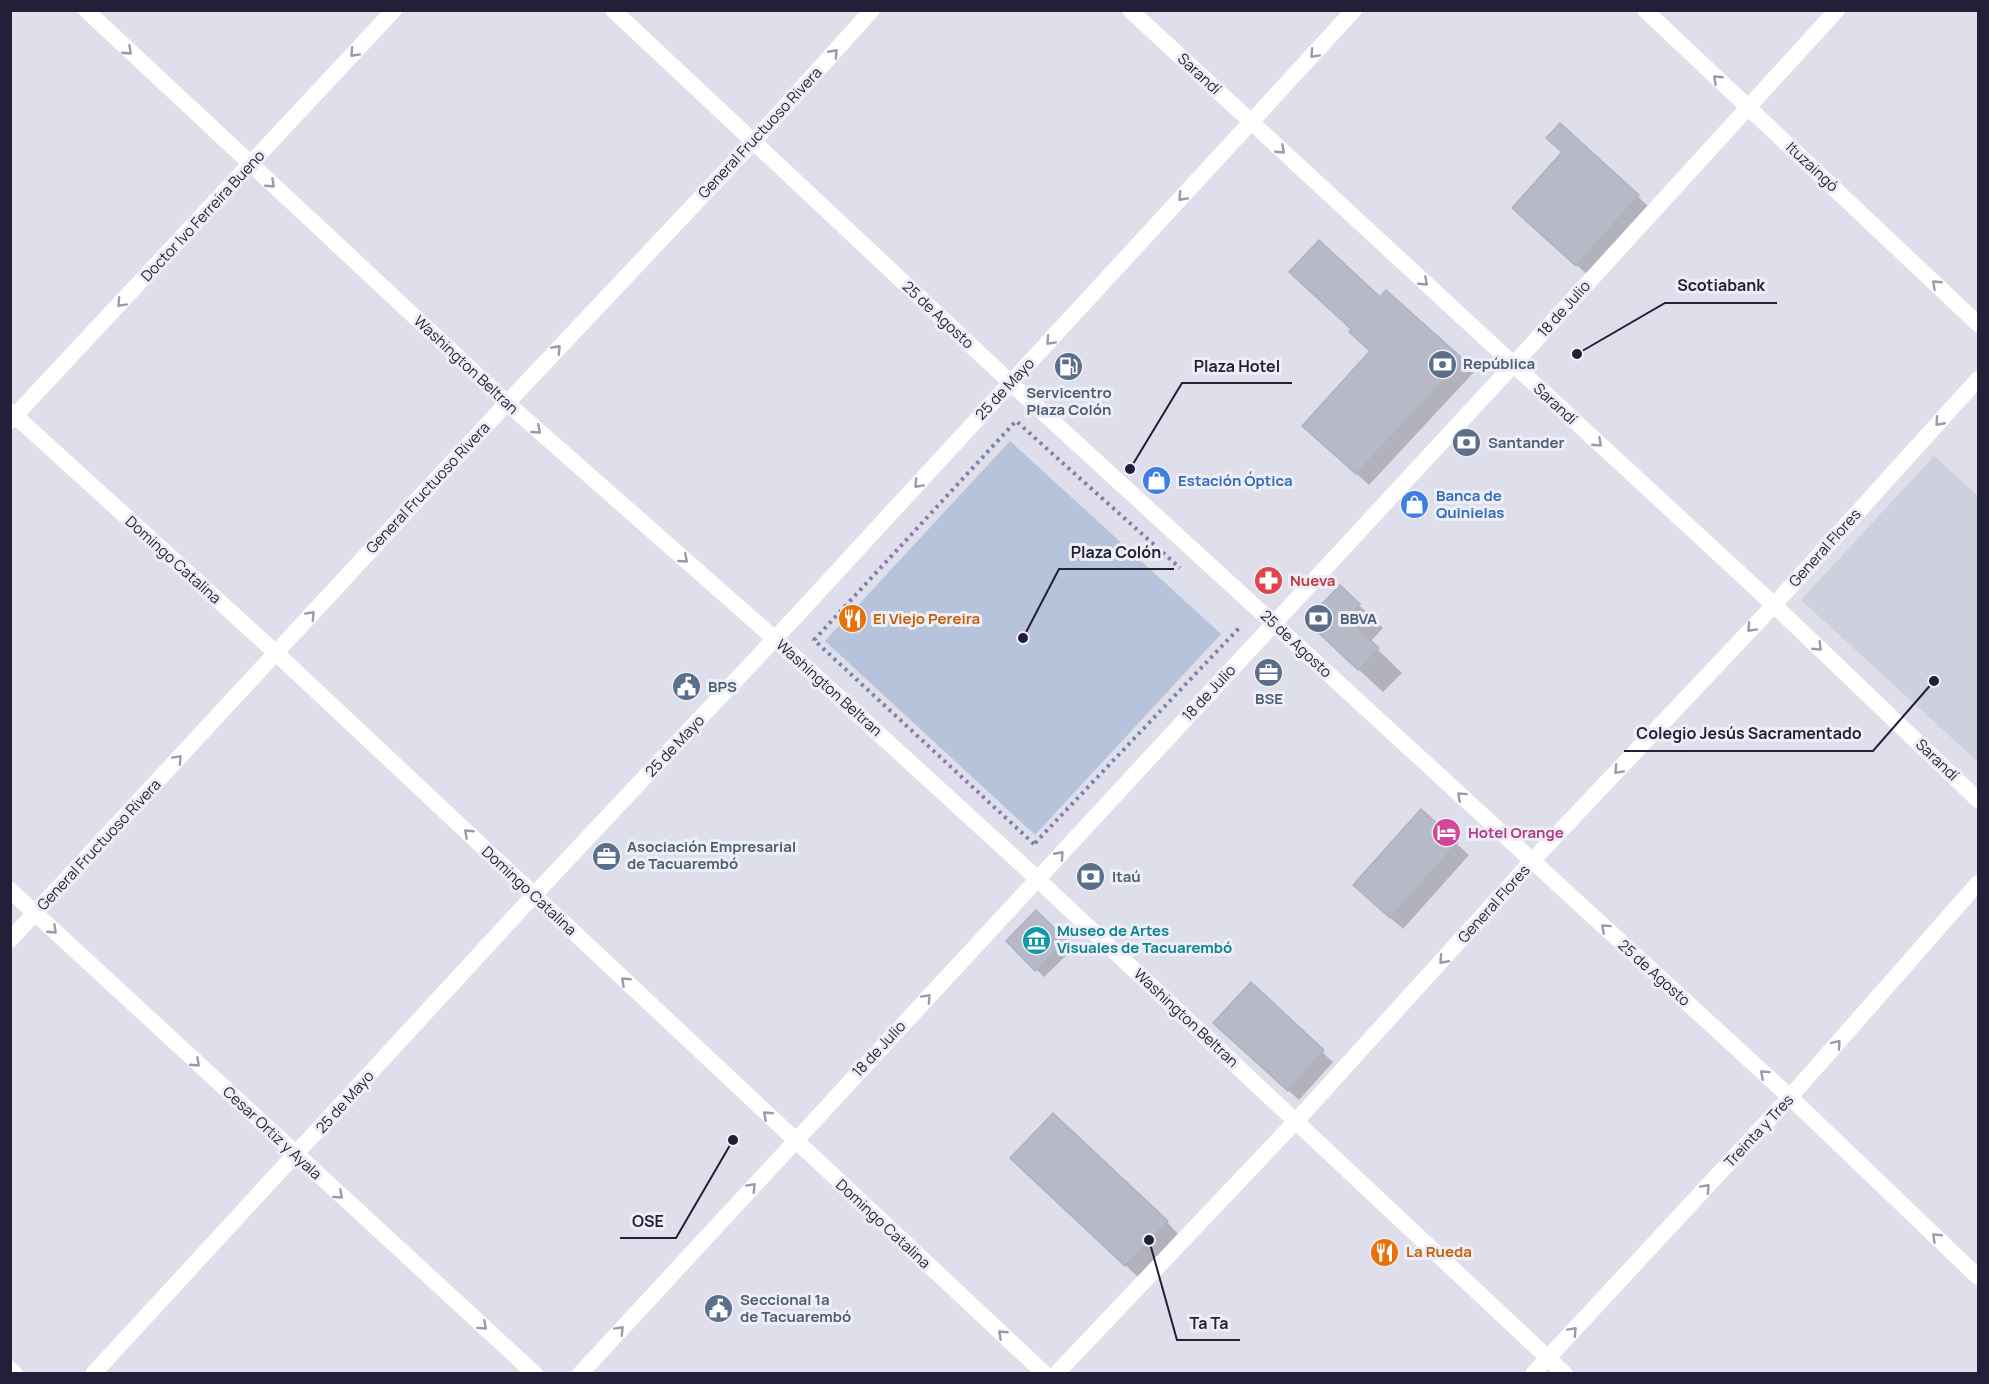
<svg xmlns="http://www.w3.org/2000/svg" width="1989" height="1384" viewBox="0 0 1989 1384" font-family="Manrope,sans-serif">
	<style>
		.built { fill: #cfd0dd }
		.green { fill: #b6c3db }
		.shadow { fill: #0003 }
		.building { fill: #b7b9c7; stroke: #b0b1c3; stroke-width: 1.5 }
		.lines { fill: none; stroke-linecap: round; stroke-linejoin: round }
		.path { stroke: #817ead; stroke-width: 4; stroke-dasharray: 3 4.5; stroke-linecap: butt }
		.minor { stroke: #fff; stroke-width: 16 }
		.tertiary { stroke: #fff; stroke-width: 16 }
		.oneway { stroke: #9c9aa6 }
		.labels { text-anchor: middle; stroke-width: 6; stroke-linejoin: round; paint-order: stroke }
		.street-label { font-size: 15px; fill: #221f39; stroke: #eeeff6 }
		.service-label { font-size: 15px; font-weight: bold; fill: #4e5e75; stroke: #eeeff6; text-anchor: start }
		.shop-label { font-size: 15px; font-weight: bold; fill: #366cbe; stroke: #eeeff6; text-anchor: start }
		.health-label { font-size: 15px; font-weight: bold; fill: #be3a42; stroke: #eeeff6; text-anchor: start }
		.food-label { font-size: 15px; font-weight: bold; fill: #c56008; stroke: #eeeff6; text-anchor: start }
		.hotel-label { font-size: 15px; font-weight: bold; fill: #b23c85; stroke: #eeeff6; text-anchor: start }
		.culture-label { font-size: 15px; font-weight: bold; fill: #0d838f; stroke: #eeeff6; text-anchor: start }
		.leader { fill: none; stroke: #221f39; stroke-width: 2 }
		.callout-dot { fill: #221f39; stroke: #eeeff6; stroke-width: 2 }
		.callout-label { font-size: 16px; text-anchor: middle; font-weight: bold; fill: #221f39; stroke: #eeeff6; stroke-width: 6; stroke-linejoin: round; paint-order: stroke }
	</style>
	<rect width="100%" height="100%" fill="#dedfea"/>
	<path class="built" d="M1934 456 1978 496V762L1801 600Z"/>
	<path class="green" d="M1010 441 1221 634 1035 835 825 641Z"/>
	<path class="shadow" d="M1561 125 1650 208 1589 276 1526 220 1563 153Z
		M1386 293 1474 372 1369 485 1316 437 1372 352 1381 299Z
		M1340 587 1383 628 1370 642 1402 673 1383 692 1331 644Z
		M1421 811 1469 855 1403 929 1367 897Z
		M1036 912 1073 949 1044 977 1008 941Z
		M1282 1015 1333 1062 1299 1100 1225 1033Z
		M1024 1169 1167 1222 1178 1234 1138 1277Z"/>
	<path class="building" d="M1560 123 1639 195 1576 266 1512 208 1562 152 1546 138Z
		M1319 240 1380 297 1386 290 1463 359 1356 474 1302 426 1370 351 1349 332 1351 329 1289 272Z
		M1340 585 1360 604 1347 618 1379 648 1358 670 1306 621Z
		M1421 809 1458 842 1390 918 1353 885Z
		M1036 910 1066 940 1035 971 1006 941Z
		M1251 982 1324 1050 1288 1091 1213 1023Z
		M1053 1113 1168 1221 1125 1266 1010 1158Z"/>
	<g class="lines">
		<path class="path" d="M1035 843 1240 627
			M1034 844 814 640 1016 421 1180 568"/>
		<path class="minor" d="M86 10 507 403 775 639 1018 861 1565 1374
			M613 10 1011 383 1790 1097 1978 1277
			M1130 10 1774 605 1978 800
			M1645 10 1978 324
			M10 421 394 10
			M10 890 535 1374
			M10 940 507 403 754 141 872 10
			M10 1369 15 1374
			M580 1374 1513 365 1837 10
			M1056 1374 1297 1120 1532 861 1774 605 1978 379
			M1533 1374 1790 1097 1978 883"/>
		<path class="tertiary" d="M10 411 276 653 1045 1374
			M93 1374 534 895 798 614 1354 10"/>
	</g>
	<defs><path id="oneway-chevron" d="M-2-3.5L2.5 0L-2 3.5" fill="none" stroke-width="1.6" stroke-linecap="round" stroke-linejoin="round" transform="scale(1.5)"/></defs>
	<g class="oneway">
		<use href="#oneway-chevron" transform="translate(128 51) rotate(43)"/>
		<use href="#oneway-chevron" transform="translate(354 53) rotate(133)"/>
		<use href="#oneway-chevron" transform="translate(834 53) rotate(-48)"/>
		<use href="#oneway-chevron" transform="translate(1314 54) rotate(133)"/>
		<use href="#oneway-chevron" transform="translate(1717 79) rotate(-137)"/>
		<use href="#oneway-chevron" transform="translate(1281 150) rotate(43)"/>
		<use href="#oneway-chevron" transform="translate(271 184) rotate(43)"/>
		<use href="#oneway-chevron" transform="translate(1182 197) rotate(133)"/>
		<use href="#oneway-chevron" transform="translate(1424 282) rotate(43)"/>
		<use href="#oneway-chevron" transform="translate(1936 284) rotate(-137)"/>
		<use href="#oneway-chevron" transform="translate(121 303) rotate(133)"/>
		<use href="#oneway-chevron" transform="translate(1050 341) rotate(133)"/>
		<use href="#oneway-chevron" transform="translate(557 349) rotate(-47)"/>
		<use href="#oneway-chevron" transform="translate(1939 422) rotate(132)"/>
		<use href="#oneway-chevron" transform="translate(537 430) rotate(41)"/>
		<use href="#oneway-chevron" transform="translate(1598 443) rotate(43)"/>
		<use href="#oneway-chevron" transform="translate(918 484) rotate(133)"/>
		<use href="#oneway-chevron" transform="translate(684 559) rotate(41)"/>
		<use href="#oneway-chevron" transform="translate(311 615) rotate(-47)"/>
		<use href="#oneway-chevron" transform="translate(1751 628) rotate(133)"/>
		<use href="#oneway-chevron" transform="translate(1818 647) rotate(44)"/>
		<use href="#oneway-chevron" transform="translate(178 759) rotate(-47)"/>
		<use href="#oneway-chevron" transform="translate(1618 770) rotate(133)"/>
		<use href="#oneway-chevron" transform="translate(1461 796) rotate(-138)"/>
		<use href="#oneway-chevron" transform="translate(468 833) rotate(-137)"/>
		<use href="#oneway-chevron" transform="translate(1060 855) rotate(-48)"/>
		<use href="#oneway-chevron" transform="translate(1605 928) rotate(-138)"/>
		<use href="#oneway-chevron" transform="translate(53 930) rotate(43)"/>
		<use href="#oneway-chevron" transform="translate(1443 960) rotate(132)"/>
		<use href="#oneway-chevron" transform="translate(625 981) rotate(-137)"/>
		<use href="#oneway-chevron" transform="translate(927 998) rotate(-47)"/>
		<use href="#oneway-chevron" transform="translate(1837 1044) rotate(-49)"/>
		<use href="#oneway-chevron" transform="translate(196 1063) rotate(43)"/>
		<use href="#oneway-chevron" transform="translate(1764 1074) rotate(-138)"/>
		<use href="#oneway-chevron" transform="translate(767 1115) rotate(-137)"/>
		<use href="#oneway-chevron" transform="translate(752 1187) rotate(-47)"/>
		<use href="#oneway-chevron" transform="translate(1706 1188) rotate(-47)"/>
		<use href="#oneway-chevron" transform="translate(339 1195) rotate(42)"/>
		<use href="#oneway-chevron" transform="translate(1936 1237) rotate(-136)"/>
		<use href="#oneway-chevron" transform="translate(483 1326) rotate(42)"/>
		<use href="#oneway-chevron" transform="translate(620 1330) rotate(-47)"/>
		<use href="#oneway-chevron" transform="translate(1573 1331) rotate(-47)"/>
		<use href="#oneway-chevron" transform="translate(1002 1334) rotate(-137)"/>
	</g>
	<defs>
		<symbol id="bank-disc" viewBox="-11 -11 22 22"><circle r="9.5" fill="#5c6f8a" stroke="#eeeff6"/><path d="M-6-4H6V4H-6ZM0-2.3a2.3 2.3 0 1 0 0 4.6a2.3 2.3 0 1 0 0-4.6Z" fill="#fff"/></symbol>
		<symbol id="fuel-disc" viewBox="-11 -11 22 22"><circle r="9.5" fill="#5c6f8a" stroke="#eeeff6"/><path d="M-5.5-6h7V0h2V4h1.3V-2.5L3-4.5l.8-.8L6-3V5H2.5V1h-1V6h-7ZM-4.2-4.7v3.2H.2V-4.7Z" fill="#fff"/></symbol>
		<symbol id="shop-disc" viewBox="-11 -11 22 22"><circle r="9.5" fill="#3f7fe0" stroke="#eeeff6"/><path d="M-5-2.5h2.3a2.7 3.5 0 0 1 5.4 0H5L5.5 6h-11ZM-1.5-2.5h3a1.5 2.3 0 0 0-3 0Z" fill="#fff"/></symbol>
		<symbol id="pharmacy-disc" viewBox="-11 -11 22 22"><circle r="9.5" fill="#e0444e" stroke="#eeeff6"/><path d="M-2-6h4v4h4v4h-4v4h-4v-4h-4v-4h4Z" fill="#fff"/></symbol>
		<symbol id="restaurant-disc" viewBox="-11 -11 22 22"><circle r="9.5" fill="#e8710a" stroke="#eeeff6"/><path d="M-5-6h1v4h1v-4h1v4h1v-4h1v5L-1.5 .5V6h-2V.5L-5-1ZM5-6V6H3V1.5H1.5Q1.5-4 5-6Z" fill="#fff"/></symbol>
		<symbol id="office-disc" viewBox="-11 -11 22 22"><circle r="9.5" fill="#5c6f8a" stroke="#eeeff6"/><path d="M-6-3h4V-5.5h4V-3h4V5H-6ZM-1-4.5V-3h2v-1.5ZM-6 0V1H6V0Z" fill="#fff"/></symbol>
		<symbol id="civic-disc" viewBox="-11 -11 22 22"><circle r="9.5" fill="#5c6f8a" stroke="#eeeff6"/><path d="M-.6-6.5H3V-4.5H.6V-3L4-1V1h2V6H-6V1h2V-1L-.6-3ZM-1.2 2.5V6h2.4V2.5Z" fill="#fff"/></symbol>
		<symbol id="hotel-disc" viewBox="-11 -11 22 22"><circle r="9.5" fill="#d1479c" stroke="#eeeff6"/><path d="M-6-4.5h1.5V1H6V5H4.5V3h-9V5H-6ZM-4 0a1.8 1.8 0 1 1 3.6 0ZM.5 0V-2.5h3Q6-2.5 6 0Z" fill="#fff"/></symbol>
		<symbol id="museum-disc" viewBox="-11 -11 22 22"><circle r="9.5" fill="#0f9aa8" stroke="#eeeff6"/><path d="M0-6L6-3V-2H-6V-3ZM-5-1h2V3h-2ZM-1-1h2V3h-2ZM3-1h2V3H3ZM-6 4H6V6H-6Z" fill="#fff"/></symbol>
	</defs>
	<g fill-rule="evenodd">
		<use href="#bank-disc" x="1426" y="348" width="33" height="33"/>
		<use href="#fuel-disc" x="1052" y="350" width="33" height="33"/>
		<use href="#bank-disc" x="1450" y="426" width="33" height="33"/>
		<use href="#shop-disc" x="1140" y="464" width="33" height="33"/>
		<use href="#shop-disc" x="1398" y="488" width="33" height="33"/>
		<use href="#pharmacy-disc" x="1252" y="564" width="33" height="33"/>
		<use href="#restaurant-disc" x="836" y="602" width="33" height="33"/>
		<use href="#bank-disc" x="1302" y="602" width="33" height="33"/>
		<use href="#office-disc" x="1252" y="656" width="33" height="33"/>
		<use href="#civic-disc" x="670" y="670" width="33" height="33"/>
		<use href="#hotel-disc" x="1430" y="816" width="33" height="33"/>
		<use href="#office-disc" x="590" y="840" width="33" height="33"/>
		<use href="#bank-disc" x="1074" y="860" width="33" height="33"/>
		<use href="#museum-disc" x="1020" y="924" width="33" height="33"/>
		<use href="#restaurant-disc" x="1368" y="1236" width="33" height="33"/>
		<use href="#civic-disc" x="702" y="1292" width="33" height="33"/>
	</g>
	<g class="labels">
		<g class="street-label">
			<text transform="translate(1199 74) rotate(43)" y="5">Sarandí</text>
			<text transform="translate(760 133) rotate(-47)" y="5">General Fructuoso Rivera</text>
			<text transform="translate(1812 167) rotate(43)" y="5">Ituzaingó</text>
			<text transform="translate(203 216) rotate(-47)" y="5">Doctor Ivo Ferreira Bueno</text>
			<text transform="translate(1564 309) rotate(-48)" y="5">18 de Julio</text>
			<text transform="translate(938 315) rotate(43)" y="5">25 de Agosto</text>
			<text transform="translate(466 365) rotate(43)" y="5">Washington Beltran</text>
			<text transform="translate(1005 389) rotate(-47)" y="5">25 de Mayo</text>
			<text transform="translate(1555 404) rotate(43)" y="5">Sarandí</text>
			<text transform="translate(428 488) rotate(-47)" y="5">General Fructuoso Rivera</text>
			<text transform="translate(1825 548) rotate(-48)" y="5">General Flores</text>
			<text transform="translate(173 560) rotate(42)" y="5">Domingo Catalina</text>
			<text transform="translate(1296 644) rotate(43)" y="5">25 de Agosto</text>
			<text transform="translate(829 688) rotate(42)" y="5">Washington Beltran</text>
			<text transform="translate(1209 693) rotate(-47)" y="5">18 de Julio</text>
			<text transform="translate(675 746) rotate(-47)" y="5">25 de Mayo</text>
			<text transform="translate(1937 760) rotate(44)" y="5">Sarandí</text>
			<text transform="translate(99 845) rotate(-47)" y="5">General Fructuoso Rivera</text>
			<text transform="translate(529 891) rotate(43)" y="5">Domingo Catalina</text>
			<text transform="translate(1494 904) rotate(-48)" y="5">General Flores</text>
			<text transform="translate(1654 973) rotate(42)" y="5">25 de Agosto</text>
			<text transform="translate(1186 1018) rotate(43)" y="5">Washington Beltran</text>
			<text transform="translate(879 1049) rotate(-47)" y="5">18 de Julio</text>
			<text transform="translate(345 1102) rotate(-48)" y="5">25 de Mayo</text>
			<text transform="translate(1759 1131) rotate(-47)" y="5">Treinta y Tres</text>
			<text transform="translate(272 1133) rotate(43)" y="5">Cesar Ortiz y Ayala</text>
			<text transform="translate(883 1224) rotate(43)" y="5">Domingo Catalina</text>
		</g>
		<g class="service-label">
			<text x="1463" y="369">República</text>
			<text x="1069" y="398" text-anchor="middle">Servicentro<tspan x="1069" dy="17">Plaza Colón</tspan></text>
			<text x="1488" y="448">Santander</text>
			<text x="1340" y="624">BBVA</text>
			<text x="708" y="692">BPS</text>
			<text x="1269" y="704" text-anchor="middle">BSE</text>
			<text x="627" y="852">Asociación Empresarial<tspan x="627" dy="17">de Tacuarembó</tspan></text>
			<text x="1112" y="882">Itaú</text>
			<text x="740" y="1305">Seccional 1a<tspan x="740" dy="17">de Tacuarembó</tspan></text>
		</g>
		<g class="shop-label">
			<text x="1178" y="486">Estación Óptica</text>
			<text x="1436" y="501">Banca de<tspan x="1436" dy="17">Quinielas</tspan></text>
		</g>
		<g class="health-label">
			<text x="1290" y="586">Nueva</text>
		</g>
		<g class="food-label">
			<text x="873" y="624">El Viejo Pereira</text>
			<text x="1406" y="1257">La Rueda</text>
		</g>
		<g class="hotel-label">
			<text x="1468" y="838">Hotel Orange</text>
		</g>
		<g class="culture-label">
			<text x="1057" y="936">Museo de Artes<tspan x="1057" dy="17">Visuales de Tacuarembó</tspan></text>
		</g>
	</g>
	<path class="leader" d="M1577 354L1665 303H1777M1130 469L1182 383H1292M1023 638L1059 569H1174M1934 681L1873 751H1624M733 1140L676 1238H620M1149 1240L1177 1340H1240"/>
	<g class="callout-dot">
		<circle cx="1577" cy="354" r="6"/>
		<circle cx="1130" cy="469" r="6"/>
		<circle cx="1023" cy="638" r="6"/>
		<circle cx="1934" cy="681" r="6"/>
		<circle cx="733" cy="1140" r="6"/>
		<circle cx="1149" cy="1240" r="6"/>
	</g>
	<g class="callout-label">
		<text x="1721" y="291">Scotiabank</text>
		<text x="1237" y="372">Plaza Hotel</text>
		<text x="1116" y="558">Plaza Colón</text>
		<text x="1749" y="739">Colegio Jesús Sacramentado</text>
		<text x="648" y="1227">OSE</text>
		<text x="1209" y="1329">Ta Ta</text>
	</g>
	<rect width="1989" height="1384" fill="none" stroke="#221f39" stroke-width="24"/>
</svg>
